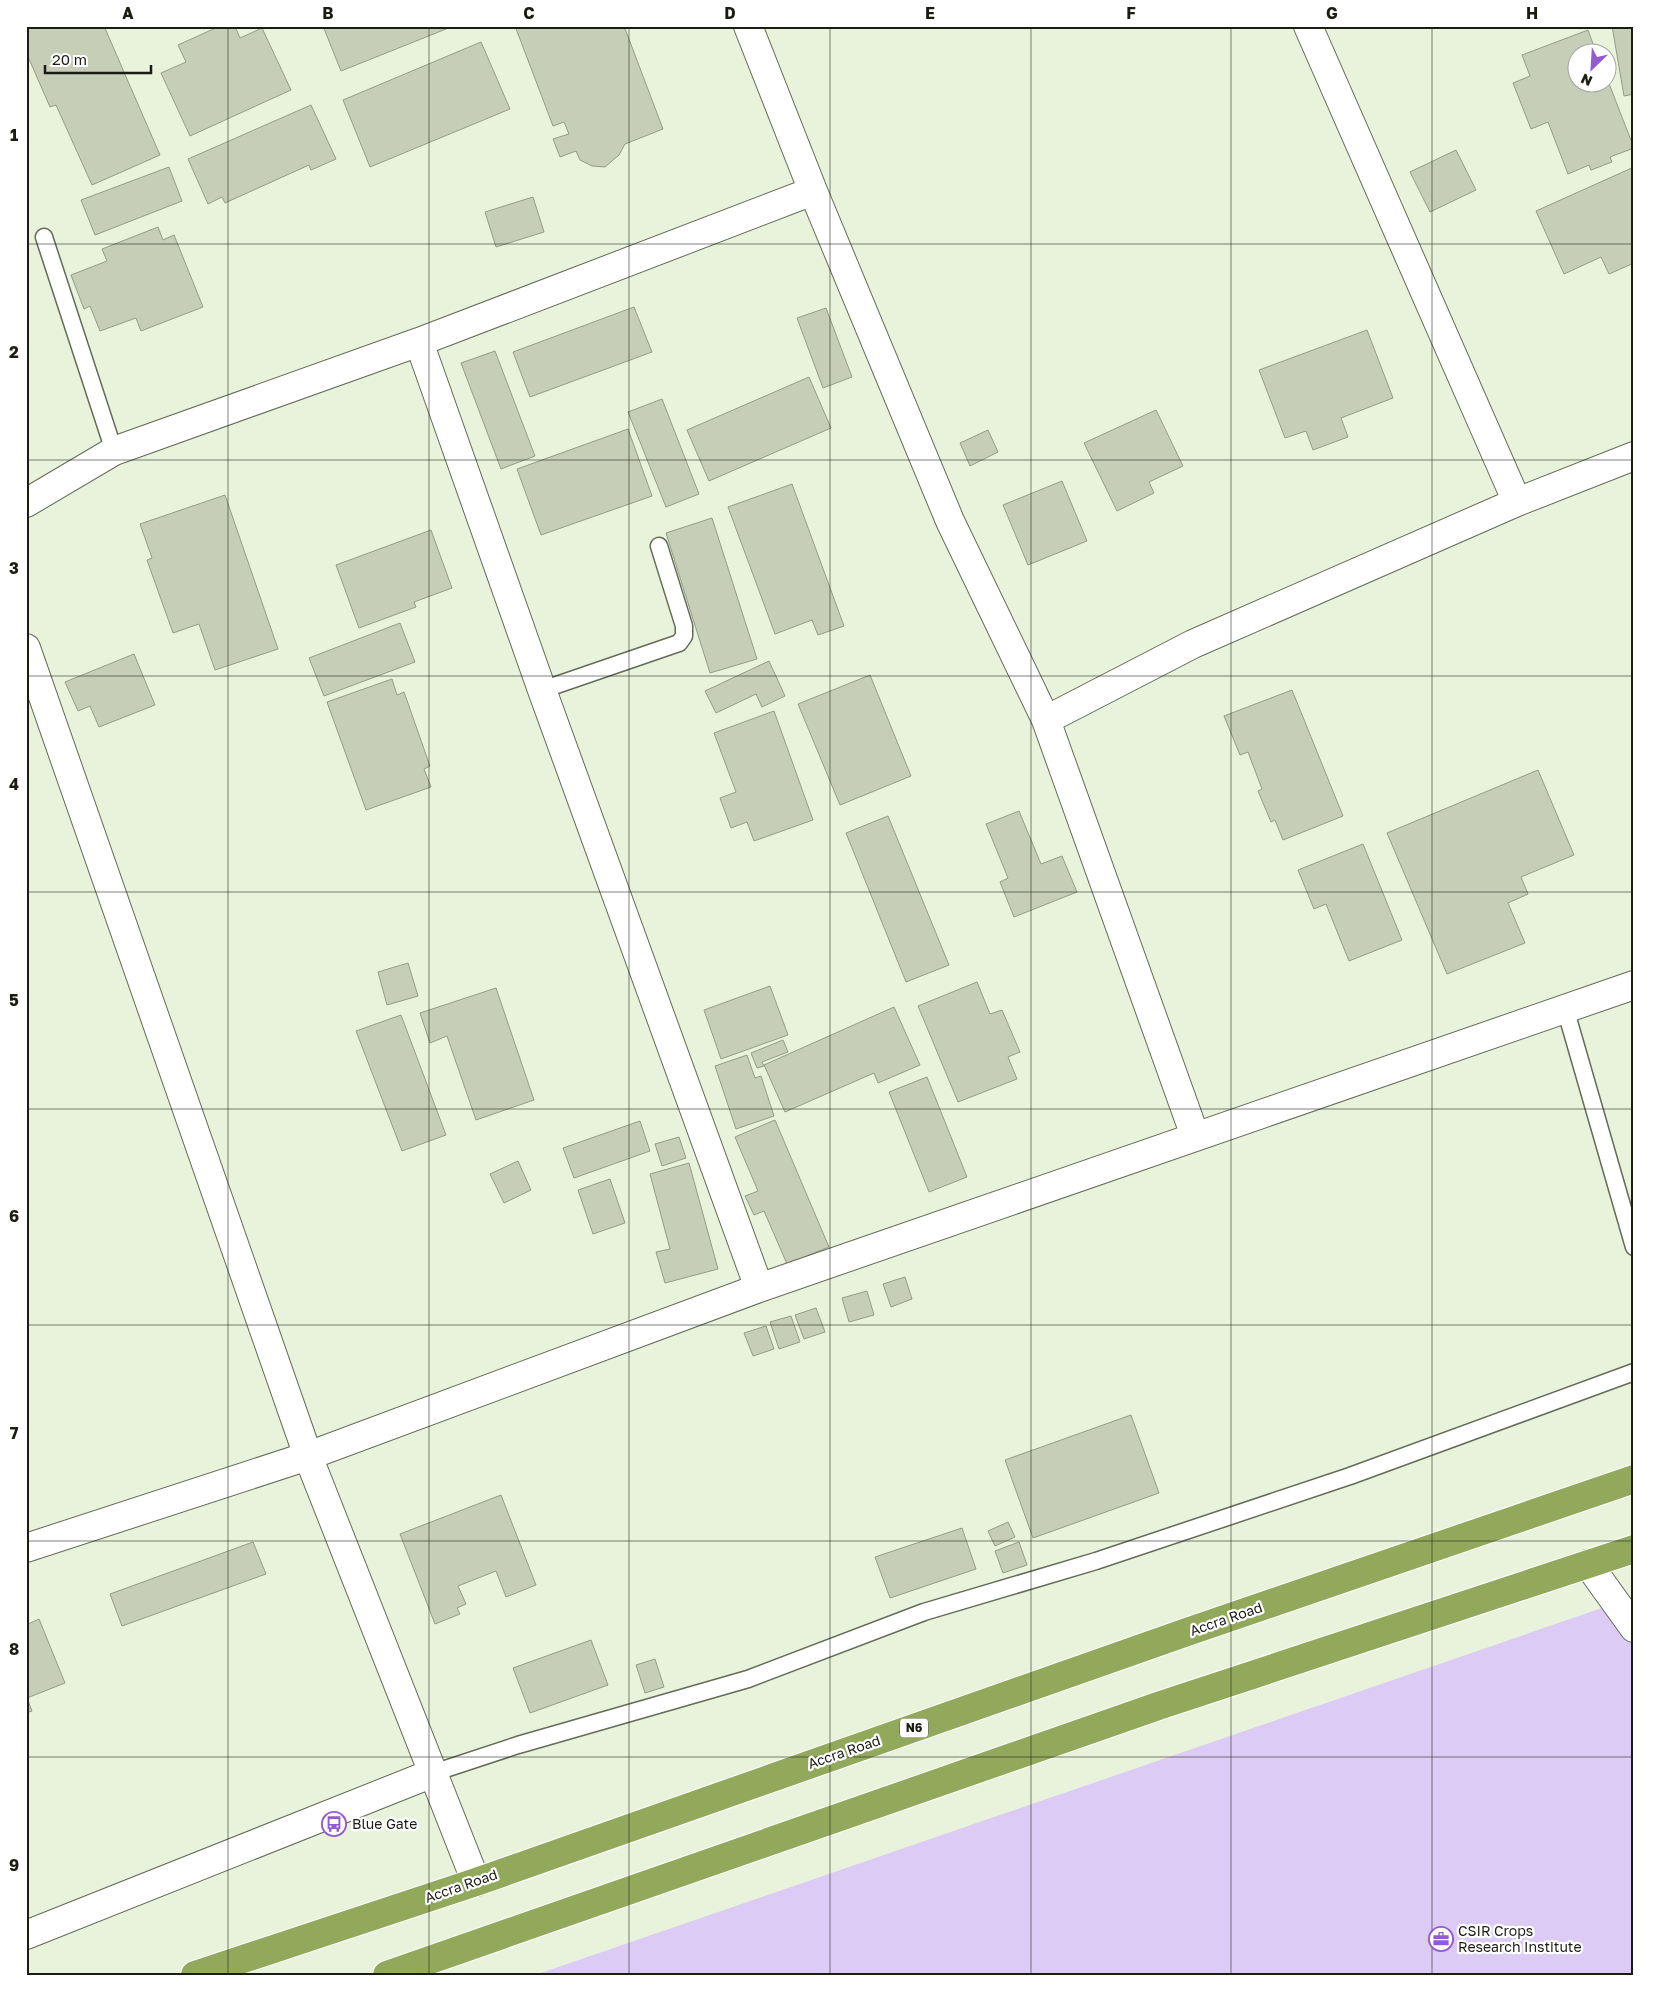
<svg xmlns="http://www.w3.org/2000/svg" width="1660" height="2001" viewBox="0 0 1660 2001" font-family="'Golos Text',sans-serif">
	<style>
		.green { fill: #dcccf5 }
		.building { fill: #c6ceb7; stroke: #949c86 }
		.lines { fill: none; stroke-linecap: round; stroke-linejoin: round }
		.lane-casing { stroke: #646b57; stroke-width: 19 }
		.street-casing { stroke: #646b57; stroke-width: 30 }
		.highway-casing { stroke: #fff; stroke-width: 30 }
		.lane { stroke: #fff; stroke-width: 16 }
		.street { stroke: #fff; stroke-width: 28 }
		.highway { stroke: #92a95b; stroke-width: 28 }
		.grid { fill: none; stroke: #1b1d15; stroke-width: 1; stroke-opacity: 0.55 }
		.labels { text-anchor: middle; stroke-width: 4.5; stroke-linejoin: round; paint-order: stroke }
		.shield { fill: #fff; stroke: #5f615b; stroke-width: 1 }
		.shield-label { font-size: 12px; font-weight: bold; fill: #1b1d15 }
		.street-label { font-size: 14px; fill: #1b1d15; stroke: #fff }
		.poi-label { font-size: 14px; fill: #1b1d15; stroke: #fff; text-anchor: start }
		.neatline { fill: none; stroke: #1b1d15; stroke-width: 2 }
		.grid-label { font-size: 16px; text-anchor: middle; font-weight: bold; fill: #1b1d15 }
	</style>
	<rect width="100%" height="100%" fill="#e9f2da"/>
	<path class="green" d="M1634 1597V1975H535Z"/>
	<path class="building" d="M26 26H104L160 155 92 185 56 105 50 107 26 52Z
		M220 26H235L240 38 262 28 291 90 190 136 161 73 186 62 178 45Z
		M323 26H451V27L341 71Z
		M515 26H624L663 129 625 144 619 155 605 167 592 166 580 160 576 151 560 157 553 139 569 134 564 122 553 126Z
		M1612 26H1634V94L1624 96Z
		M1588 30 1596 52H1578V82H1608V81L1634 148 1610 157 1612 162 1591 170 1589 165 1568 174 1548 122 1531 129 1513 83 1530 76 1522 55Z
		M481 42 510 109 370 167 343 100Z
		M311 105 336 159 311 170 309 165 225 203 222 197 208 204 188 159Z
		M1456 150 1476 190 1430 212 1410 172Z
		M169 167 182 201 95 235 81 200Z
		M1634 167V263L1609 274 1601 257 1564 274 1536 211Z
		M533 197 544 232 496 247 485 212Z
		M158 227 163 240 174 235 203 307 141 331 136 318 100 331 90 306 84 309 71 275 107 261 102 249Z
		M634 307 652 352 530 397 513 352Z
		M826 308 852 377 823 388 797 318Z
		M1367 330 1393 398 1341 418 1348 437 1313 450 1306 431 1285 438 1259 370Z
		M495 351 535 456 501 469 461 363Z
		M809 377 831 428 709 481 687 430Z
		M662 399 699 494 666 507 628 412Z
		M1156 410 1183 466 1149 482 1154 493 1117 511 1084 443Z
		M628 429 652 496 541 535 517 469Z
		M988 430 998 452 970 466 960 443Z
		M1062 481 1087 541 1028 565 1003 505Z
		M792 484 844 626 818 635 812 620 775 634 728 507Z
		M225 495 278 649 215 670 199 624 173 633 147 560 152 558 140 524Z
		M712 518 757 659 710 673 666 533Z
		M431 530 452 588 414 602 416 607 359 628 336 565Z
		M400 623 415 662 324 696 309 658Z
		M134 654 155 705 99 727 90 706 78 711 65 682Z
		M769 661 785 696 762 707 756 694 716 713 705 691Z
		M870 675 911 776 840 805 798 704Z
		M392 679 397 695 404 692 430 766 424 769 431 787 366 810 327 702Z
		M1292 690 1343 816 1283 840 1275 820 1271 822 1258 791 1262 789 1248 752 1240 755 1224 716Z
		M774 711 813 820 754 841 747 822 731 828 720 798 736 792 714 733Z
		M1538 770 1574 855 1521 877 1528 894 1508 903 1525 943 1447 974 1387 833Z
		M1019 811 1041 864 1062 856 1077 892 1014 917 1000 882 1008 878 986 824Z
		M888 816 949 965 906 982 846 833Z
		M1363 844 1402 940 1349 961 1326 904 1314 909 1298 870Z
		M408 963 418 996 387 1005 378 972Z
		M977 982 990 1014 1002 1010 1020 1052 1008 1057 1017 1079 958 1102 918 1006Z
		M770 986 788 1035 721 1059 704 1010Z
		M496 988 534 1100 476 1120 447 1036 430 1043 420 1013Z
		M894 1007 920 1065 878 1083 874 1073 785 1112 764 1065Z
		M401 1015 446 1135 402 1151 356 1031Z
		M783 1040 788 1052 762 1062 764 1066 757 1068 751 1053Z
		M747 1055 755 1078 761 1076 774 1116 736 1129 715 1066Z
		M927 1077 967 1177 929 1192 889 1092Z
		M775 1120 829 1247 787 1264 764 1211 754 1215 745 1196 758 1191 735 1137Z
		M640 1121 650 1151 574 1178 563 1148Z
		M679 1137 686 1158 662 1166 655 1144Z
		M518 1161 531 1190 504 1203 490 1174Z
		M689 1163 718 1269 665 1283 656 1252 670 1249 650 1174Z
		M610 1179 625 1223 593 1234 578 1190Z
		M905 1277 912 1299 891 1307 883 1284Z
		M867 1291 874 1315 849 1322 842 1298Z
		M816 1308 825 1332 804 1339 795 1315Z
		M791 1316 800 1342 779 1349 770 1322Z
		M766 1326 774 1349 753 1356 744 1333Z
		M1131 1415 1159 1493 1033 1538 1005 1460Z
		M501 1495 536 1585 506 1597 496 1571 458 1586 466 1604 457 1608 460 1614 435 1624 400 1534Z
		M1008 1522 1015 1537 995 1546 988 1531Z
		M962 1528 976 1569 890 1598 875 1557Z
		M253 1542 266 1574 122 1626 110 1594Z
		M1019 1542 1027 1565 1003 1573 995 1551Z
		M39 1619 65 1683 27 1698 32 1711 26 1713V1625Z
		M591 1640 608 1685 530 1713 513 1668Z
		M655 1659 664 1687 645 1693 636 1665Z"/>
	<g class="lines">
		<defs>
			<path id="lane" d="M44 237 114 451
				M542 690 679 643 684 636V626L659 546
				M1565 1008 1634 1247
				M433 1773 518 1745 748 1679 924 1612 1096 1561 1350 1476 1634 1372"/>
			<path id="street" d="M748 26 813 191 950 521 1046 720 1195 1136
				M1308 26 1517 502
				M419 342 542 690 759 1288
				M26 503 114 451 419 342 813 191
				M26 648 308 1456 476 1882
				M1046 720 1193 644 1517 502 1634 456
				M26 1548 308 1456 759 1288 1634 985
				M1588 1564 1634 1628
				M26 1935 433 1773"/>
			<path id="highway" d="M195 1975 476 1882 1187 1632 1634 1479
				M387 1975 1161 1705 1634 1549"/>
		</defs>
		<use href="#lane" class="lane-casing"/>
		<use href="#street" class="street-casing"/>
		<use href="#highway" class="highway-casing"/>
		<use href="#lane" class="lane"/>
		<use href="#street" class="street"/>
		<use href="#highway" class="highway"/>
	</g>
	<path class="grid" d="M228 26V1975M429 26V1975M629 26V1975M830 26V1975M1031 26V1975M1231 26V1975M1432 26V1975M26 244H1634M26 460H1634M26 676H1634M26 892H1634M26 1109H1634M26 1325H1634M26 1541H1634M26 1757H1634"/>
	<defs>
		<symbol id="bus-ring" viewBox="-11 -11 22 22"><circle r="9.5" fill="#fff" stroke="#925bd3" stroke-width="1.5"/><path d="M-5-6H5V4H4V6H2V4H-2V6H-4V4H-5ZM-3.5-4V0h7V-4ZM-3.5 1.2v1.5H-2V1.2ZM2 1.2v1.5H3.5V1.2Z" fill="#925bd3"/></symbol>
		<symbol id="office-ring" viewBox="-11 -11 22 22"><circle r="9.5" fill="#fff" stroke="#925bd3" stroke-width="1.5"/><path d="M-6-3h4V-5.5h4V-3h4V5H-6ZM-1-4.5V-3h2v-1.5ZM-6 0V1H6V0Z" fill="#925bd3"/></symbol>
	</defs>
	<g fill-rule="evenodd">
		<use href="#bus-ring" x="320" y="1810" width="28" height="28"/>
		<use href="#office-ring" x="1427" y="1925" width="28" height="28"/>
	</g>
	<g class="labels">
		<rect class="shield" x="900" y="1718.5" width="28" height="19" rx="4"/>
		<g class="shield-label">
			<text x="914" y="1732">N6</text>
		</g>
		<g class="street-label">
			<text transform="translate(1226 1619) rotate(-19)" y="5">Accra Road</text>
			<text transform="translate(844 1752) rotate(-19)" y="5">Accra Road</text>
			<text transform="translate(461 1886) rotate(-19)" y="5">Accra Road</text>
		</g>
		<g class="poi-label">
			<text x="352" y="1829">Blue Gate</text>
			<text x="1458" y="1936">CSIR Crops<tspan x="1458" dy="16">Research Institute</tspan></text>
		</g>
	</g>
	<rect width="1660" height="2001" fill="none" stroke="#ffffff" stroke-width="55"/>
	<g transform="translate(1592 68) rotate(205)"><circle r="24" fill="#ffffff" stroke="#a4a5a1"/>
	<path d="M0-4L9 19L0 12L-9 19Z" fill="#925bd3"/>
	<text y="-8" font-size="14" font-weight="bold" text-anchor="middle" fill="#1b1d15">N</text>
	</g>
	<path d="M45 65v8h106v-8" fill="none" stroke="#1b1d15" stroke-width="2.5"/>
	<text x="52" y="65" font-size="15" fill="#1b1d15" stroke="#ffffff" stroke-width="4" paint-order="stroke">20 m</text>
	<rect x="28" y="28" width="1604" height="1946" class="neatline"/>
	<g class="grid-label">
		<text x="128" y="19">A</text>
		<text x="328" y="19">B</text>
		<text x="529" y="19">C</text>
		<text x="730" y="19">D</text>
		<text x="930" y="19">E</text>
		<text x="1131" y="19">F</text>
		<text x="1332" y="19">G</text>
		<text x="1532" y="19">H</text>
		<text x="14" y="141">1</text>
		<text x="14" y="358">2</text>
		<text x="14" y="574">3</text>
		<text x="14" y="790">4</text>
		<text x="14" y="1006">5</text>
		<text x="14" y="1222">6</text>
		<text x="14" y="1439">7</text>
		<text x="14" y="1655">8</text>
		<text x="14" y="1871">9</text>
	</g>
</svg>
